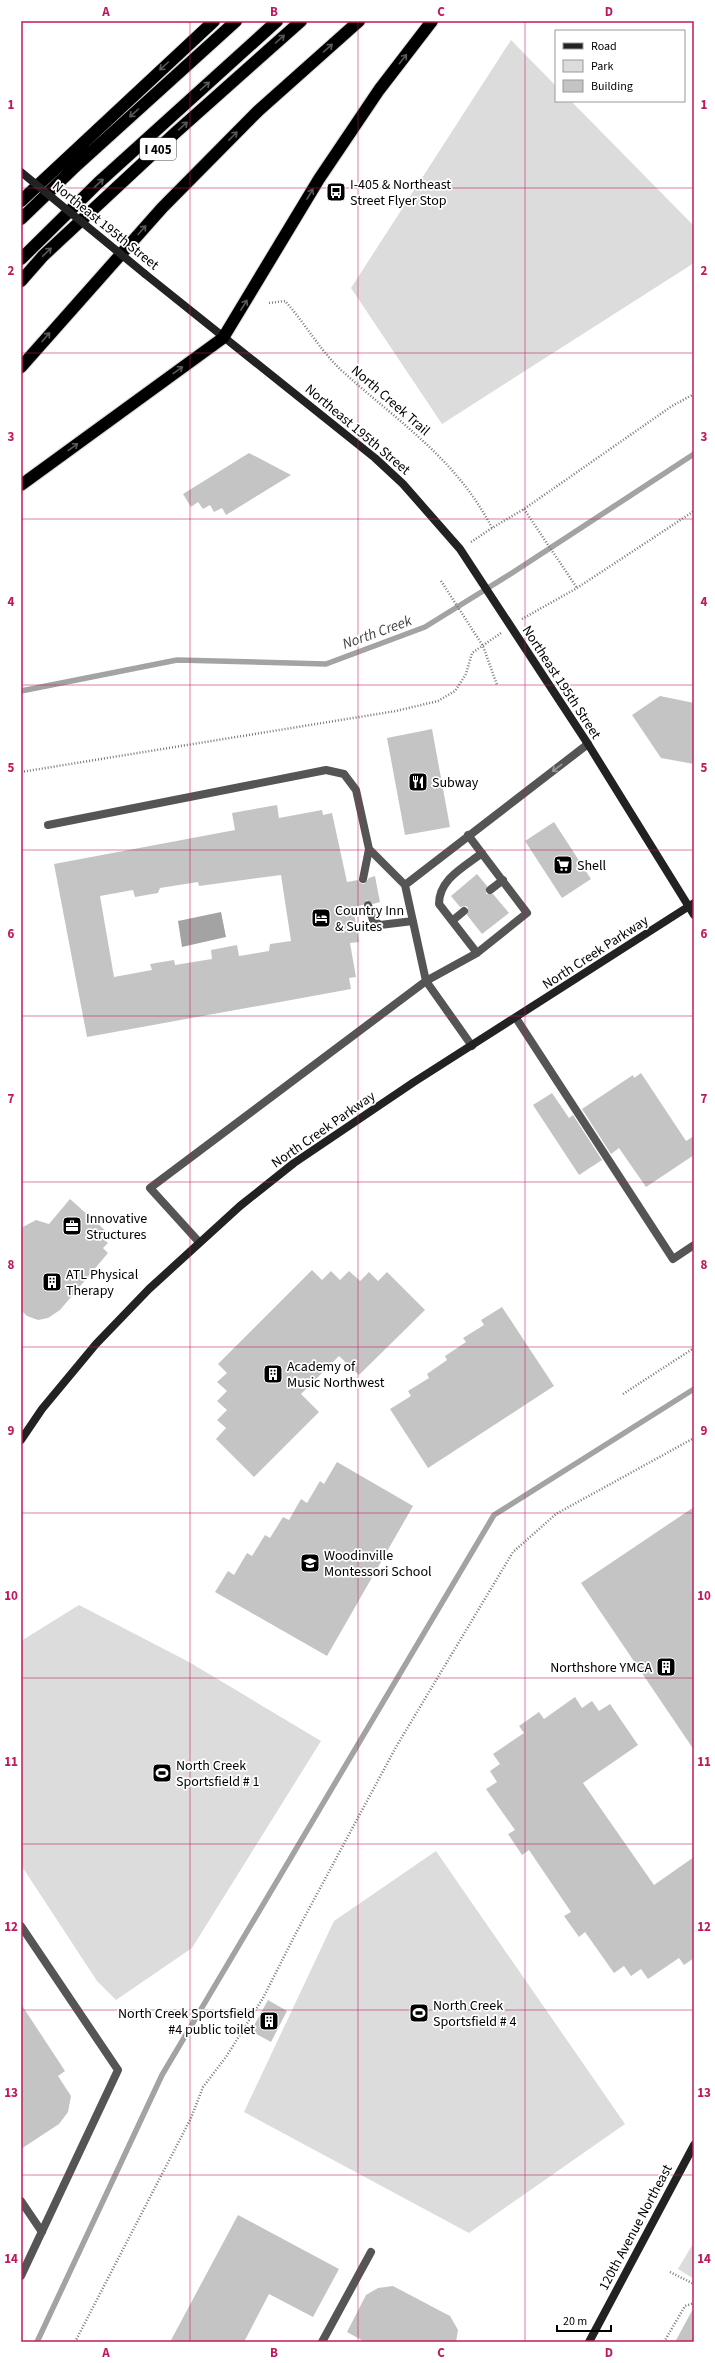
<svg xmlns="http://www.w3.org/2000/svg" width="715" height="2363" viewBox="0 0 715 2363" font-family="'Source Sans 3',sans-serif">
	<style>
		.green { fill: #dcdcdc }
		.water { fill: #a3a3a3 }
		.lines { fill: none; stroke-linecap: round; stroke-linejoin: round }
		.stream { stroke: #a3a3a3; stroke-width: 5.5 }
		.building { fill: #c4c4c4; fill-rule: evenodd }
		.highway-casing { stroke: #dbdbdb; stroke-width: 14 }
		.path { stroke: #777; stroke-width: 2.5; stroke-dasharray: 1 2; stroke-linecap: butt }
		.lane { stroke: #555; stroke-width: 8 }
		.secondary { stroke: #222; stroke-width: 8 }
		.highway { stroke: #000; stroke-width: 12 }
		.secondary-bridge { stroke: #222; stroke-width: 8 }
		.oneway { stroke: #595959 }
		.oneway2 { stroke: #999 }
		.grid { fill: none; stroke: #c2185b; stroke-width: 1; stroke-opacity: 0.55 }
		.labels { text-anchor: middle; stroke-width: 3.5; stroke-linejoin: round; paint-order: stroke }
		.shield { fill: #fff; stroke: #4c4c4c; stroke-width: 1 }
		.shield-label { font-size: 13px; font-weight: bold; fill: #000 }
		.poi-label { font-size: 14px; fill: #000; stroke: #fff; text-anchor: start }
		.street-label { font-size: 14px; fill: #000; stroke: #fff }
		.water-label { font-size: 15px; font-style: italic; fill: #444; stroke: #fff }
		.neatline { fill: none; stroke: #c2185b; stroke-width: 1.5 }
		.grid-label { font-size: 13px; text-anchor: middle; font-weight: bold; fill: #c2185b }
	</style>
	<rect width="100%" height="100%" fill="#fff"/>
	<path class="green" d="M511 40 556 86V101H571L694 226V263L442 424 351 288Z
		M79 1605 189 1662 321 1741 192 1948 116 2000 97 1981 21 1865V1641Z
		M436 1851 625 2124 469 2233 244 2112 334 1921Z
		M694 2242V2279L678 2269Z"/>
	<path class="water" d="M221 912 226 937 182 947 178 921Z"/>
	<g class="lines">
		<path class="stream" d="M21 691 177 660 326 664 425 627 512 573 694 454
			M37 2342 162 2075 494 1515 694 1389"/>
	</g>
	<path class="building" d="M249 453 291 475 226 515 222 508 214 512 210 505 203 509 198 502 191 507 183 494Z
		M660 696 694 703V764L661 758 632 715Z
		M432 729 450 827 405 835 387 738Z
		M277 805 279 818 322 810 323 815 332 813 347 882 358 880 360 883 364 884 369 878 375 876 380 902 373 904 367 900 363 905 353 907 359 942 350 943 356 977 349 978 351 989 87 1037 54 864 235 830 232 813ZM281 875 291 941 270 944 269 951 239 956 237 945 211 950 212 959 175 965 174 960 150 964 152 970 114 977 100 896 133 890 135 897 158 893 160 888 198 882 199 886Z
		M554 822 591 879 562 898 525 841Z
		M477 874 487 886 486 894H493L509 913 482 934 467 915 468 908 466 906 460 907 451 896Z
		M641 1073 686 1141 694 1136V1155L646 1187 619 1148 611 1154 582 1109 633 1075 634 1078Z
		M552 1093 569 1118 573 1115 602 1160 579 1175 533 1105Z
		M70 1199 107 1232 102 1238 108 1243 103 1248 108 1253 60 1310 48 1318 38 1320 27 1316 21 1310V1228L36 1220 49 1224Z
		M312 1270 322 1280 331 1271 340 1280 349 1271 360 1281 369 1272 378 1281 387 1272 425 1310 359 1375 339 1356 301 1394 319 1412 254 1477 216 1439 226 1428 217 1420 227 1410 217 1401 227 1391 217 1382 227 1373 218 1364Z
		M502 1307 554 1386 428 1468 390 1409 411 1396 408 1391 429 1378 427 1374 447 1360 445 1356 466 1342 463 1338 484 1325 481 1320Z
		M337 1462 413 1506 327 1656 215 1592 228 1571 234 1575 247 1553 252 1556 265 1535 270 1538 283 1517 289 1520 301 1499 307 1503 320 1481 324 1484Z
		M694 1507V1750L581 1583Z
		M575 1697 582 1708 592 1701 599 1711 610 1704 638 1745 583 1783 654 1885 694 1857V1958L684 1965 679 1958 648 1979 641 1969 631 1976 624 1966 614 1973 585 1932 579 1937 564 1916 571 1912 529 1850 522 1855 508 1834 515 1830 486 1789 497 1782 490 1771 500 1764 493 1754 524 1733 519 1726 539 1712 544 1719Z
		M268 2000 287 2011 271 2042 251 2031Z
		M21 2004 65 2071 58 2076 71 2096 68 2112 59 2124 21 2149Z
		M238 2215 339 2269 313 2317 269 2294 244 2342H170Z
		M393 2286 450 2316 458 2330 456 2342H365L347 2332 366 2295 378 2288Z
		M694 2307V2342H675Z"/>
	<g class="lines">
		<defs>
			<path id="highway" d="M21 201 214 21
				M21 219 77 165 236 21
				M21 259 98 183 277 21
				M21 281 43 256 174 134 301 21
				M21 367 162 208 258 111 359 21
				M21 485 223 338 319 179 379 90 432 21"/>
		</defs>
		<use href="#highway" class="highway-casing"/>
		<path class="path" d="M269 303 285 301C305 323 319 349 341 370 397 421 456 458 492 528L524 509 672 406 694 394
			M524 509 577 588
			M471 542 492 528
			M441 581 483 646 497 685
			M522 619 577 588 694 511
			M21 772 396 711 438 701 455 691 466 674 472 653 501 633
			M623 1394 694 1348
			M670 2272 694 2284
			M75 2342 191 2118 203 2087 226 2057 263 1998 296 1933 396 1747 513 1552 556 1514 694 1438
			M664 2342 685 2306 694 2303"/>
		<path class="lane" d="M48 825 326 770 344 774 356 790 369 849 405 885 426 981 472 1046
			M363 879 369 849
			M405 885 588 744
			M490 890 503 880
			M368 905 373 920 380 925 413 921
			M452 921 464 911
			M477 953 439 904C439 879 464 867 482 853
			M516 1018 673 1259 694 1245
			M199 1242 150 1188 426 981 477 953 527 913 468 835
			M21 1926 118 2070 21 2276
			M21 2201 42 2232
			M322 2342 371 2252"/>
		<path class="secondary" d="M145 274 375 458 403 484 460 549 588 744 694 915
			M21 1440 42 1409 96 1344 149 1289 240 1206 294 1163 414 1082 694 903
			M589 2342 694 2145"/>
		<use href="#highway" class="highway"/>
		<path class="secondary-bridge" d="M21 172 145 274"/>
	</g>
	<defs><path id="oneway-shaft" d="M-6 0H5M1.5-3L5.5 0L1.5 3" fill="none" stroke-width="1.6" stroke-linecap="round" stroke-linejoin="round"/></defs>
	<g class="oneway">
		<use href="#oneway-shaft" transform="translate(280 39) rotate(-42)"/>
		<use href="#oneway-shaft" transform="translate(328 48) rotate(-42)"/>
		<use href="#oneway-shaft" transform="translate(403 59) rotate(-52)"/>
		<use href="#oneway-shaft" transform="translate(164 66) rotate(138)"/>
		<use href="#oneway-shaft" transform="translate(205 86) rotate(-41)"/>
		<use href="#oneway-shaft" transform="translate(134 113) rotate(138)"/>
		<use href="#oneway-shaft" transform="translate(183 126) rotate(-42)"/>
		<use href="#oneway-shaft" transform="translate(233 136) rotate(-45)"/>
		<use href="#oneway-shaft" transform="translate(99 183) rotate(-43)"/>
		<use href="#oneway-shaft" transform="translate(310 194) rotate(-59)"/>
		<use href="#oneway-shaft" transform="translate(142 230) rotate(-48)"/>
		<use href="#oneway-shaft" transform="translate(47 252) rotate(-44)"/>
		<use href="#oneway-shaft" transform="translate(244 305) rotate(-58)"/>
		<use href="#oneway-shaft" transform="translate(46 337) rotate(-49)"/>
		<use href="#oneway-shaft" transform="translate(178 370) rotate(-36)"/>
		<use href="#oneway-shaft" transform="translate(73 447) rotate(-36)"/>
	</g>
	<use class="oneway2" href="#oneway-shaft" transform="translate(557 768) rotate(143)"/>
	<path class="grid" d="M190 21V2342M358 21V2342M525 21V2342M21 188H694M21 353H694M21 519H694M21 685H694M21 850H694M21 1016H694M21 1182H694M21 1347H694M21 1513H694M21 1678H694M21 1844H694M21 2010H694M21 2175H694"/>
	<defs>
		<symbol id="bus-square" viewBox="-11 -11 22 22"><rect x="-9" y="-9" width="18" height="18" rx="4" fill="#000" stroke="#fff"/><path d="M-5-6H5V4H4V6H2V4H-2V6H-4V4H-5ZM-3.5-4V0h7V-4ZM-3.5 1.2v1.5H-2V1.2ZM2 1.2v1.5H3.5V1.2Z" fill="#fff"/></symbol>
		<symbol id="restaurant-square" viewBox="-11 -11 22 22"><rect x="-9" y="-9" width="18" height="18" rx="4" fill="#000" stroke="#fff"/><path d="M-5-6h1v4h1v-4h1v4h1v-4h1v5L-1.5 .5V6h-2V.5L-5-1ZM5-6V6H3V1.5H1.5Q1.5-4 5-6Z" fill="#fff"/></symbol>
		<symbol id="supermarket-square" viewBox="-11 -11 22 22"><rect x="-9" y="-9" width="18" height="18" rx="4" fill="#000" stroke="#fff"/><path d="M-6-5.5h2.5l.6 2H6L4.5 2H-2.5L-4.4-4H-6ZM-1.5 3.2a1.3 1.3 0 1 0 .1 0ZM3 3.2a1.3 1.3 0 1 0 .1 0Z" fill="#fff"/></symbol>
		<symbol id="hotel-square" viewBox="-11 -11 22 22"><rect x="-9" y="-9" width="18" height="18" rx="4" fill="#000" stroke="#fff"/><path d="M-6-4.5h1.5V1H6V5H4.5V3h-9V5H-6ZM-4 0a1.8 1.8 0 1 1 3.6 0ZM.5 0V-2.5h3Q6-2.5 6 0Z" fill="#fff"/></symbol>
		<symbol id="office-square" viewBox="-11 -11 22 22"><rect x="-9" y="-9" width="18" height="18" rx="4" fill="#000" stroke="#fff"/><path d="M-6-3h4V-5.5h4V-3h4V5H-6ZM-1-4.5V-3h2v-1.5ZM-6 0V1H6V0Z" fill="#fff"/></symbol>
		<symbol id="building-square" viewBox="-11 -11 22 22"><rect x="-9" y="-9" width="18" height="18" rx="4" fill="#000" stroke="#fff"/><path d="M-4-6H4V6H1V3H-1V6H-4ZM-2.5-4.3h1.7v1.8h-1.7ZM.8-4.3h1.7v1.8H.8ZM-2.5-1h1.7V.8h-1.7ZM.8-1h1.7V.8H.8Z" fill="#fff"/></symbol>
		<symbol id="school-square" viewBox="-11 -11 22 22"><rect x="-9" y="-9" width="18" height="18" rx="4" fill="#000" stroke="#fff"/><path d="M0-5L7-2L0 1L-7-2ZM-4 1L0 2.5L4 1V4Q0 6-4 4Z" fill="#fff"/></symbol>
		<symbol id="stadium-square" viewBox="-11 -11 22 22"><rect x="-9" y="-9" width="18" height="18" rx="4" fill="#000" stroke="#fff"/><path d="M0-5a6.5 5 0 1 0 0 10a6.5 5 0 1 0 0-10ZM-3.5-1.8h7v3.6h-7Z" fill="#fff"/></symbol>
	</defs>
	<g fill-rule="evenodd">
		<use href="#bus-square" x="325" y="181" width="22" height="22"/>
		<use href="#restaurant-square" x="407" y="771" width="22" height="22"/>
		<use href="#supermarket-square" x="552" y="854" width="22" height="22"/>
		<use href="#hotel-square" x="310" y="907" width="22" height="22"/>
		<use href="#office-square" x="61" y="1215" width="22" height="22"/>
		<use href="#building-square" x="41" y="1271" width="22" height="22"/>
		<use href="#building-square" x="262" y="1363" width="22" height="22"/>
		<use href="#school-square" x="299" y="1552" width="22" height="22"/>
		<use href="#building-square" x="655" y="1656" width="22" height="22"/>
		<use href="#stadium-square" x="151" y="1762" width="22" height="22"/>
		<use href="#stadium-square" x="408" y="2002" width="22" height="22"/>
		<use href="#building-square" x="258" y="2010" width="22" height="22"/>
	</g>
	<g class="labels">
		<rect class="shield" x="140" y="138" width="36" height="22" rx="3"/>
		<g class="shield-label">
			<text x="158" y="154">I 405</text>
		</g>
		<g class="poi-label">
			<text x="350" y="189">I-405 &amp; Northeast<tspan x="350" dy="16">Street Flyer Stop</tspan></text>
			<text x="432" y="787">Subway</text>
			<text x="577" y="870">Shell</text>
			<text x="335" y="915">Country Inn<tspan x="335" dy="16">&amp; Suites</tspan></text>
			<text x="86" y="1223">Innovative<tspan x="86" dy="16">Structures</tspan></text>
			<text x="66" y="1279">ATL Physical<tspan x="66" dy="16">Therapy</tspan></text>
			<text x="287" y="1371">Academy of<tspan x="287" dy="16">Music Northwest</tspan></text>
			<text x="324" y="1560">Woodinville<tspan x="324" dy="16">Montessori School</tspan></text>
			<text x="652" y="1672" text-anchor="end">Northshore YMCA</text>
			<text x="176" y="1770">North Creek<tspan x="176" dy="16">Sportsfield # 1</tspan></text>
			<text x="433" y="2010">North Creek<tspan x="433" dy="16">Sportsfield # 4</tspan></text>
			<text x="255" y="2018" text-anchor="end">North Creek Sportsfield<tspan x="255" dy="16">#4 public toilet</tspan></text>
		</g>
		<g class="street-label">
			<text transform="translate(106 225) rotate(39)" y="5">Northeast 195th Street</text>
			<text transform="translate(391 400) rotate(41)" y="5">North Creek Trail</text>
			<text transform="translate(358 429) rotate(40)" y="5">Northeast 195th Street</text>
			<text transform="translate(562 682) rotate(57)" y="5">Northeast 195th Street</text>
			<text transform="translate(595 952) rotate(-33)" y="5">North Creek Parkway</text>
			<text transform="translate(323 1129) rotate(-35)" y="5">North Creek Parkway</text>
			<text transform="translate(635 2227) rotate(-62)" y="5">120th Avenue Northeast</text>
		</g>
		<g class="water-label">
			<text transform="translate(377 632) rotate(-20)" y="5">North Creek</text>
		</g>
	</g>
	<rect width="715" height="2363" fill="none" stroke="#ffffff" stroke-width="44"/>
	<rect x="555" y="30" width="130" height="72" fill="#ffffff" stroke="#999999"/>
	<rect x="563" y="43" width="20" height="6" fill="#222222" stroke="#999999"/>
	<text x="591" y="50" font-size="12" fill="#000000">Road</text>
	<rect x="563" y="60" width="20" height="12" fill="#dcdcdc" stroke="#999999"/>
	<text x="591" y="70" font-size="12" fill="#000000">Park</text>
	<rect x="563" y="80" width="20" height="12" fill="#c4c4c4" stroke="#999999"/>
	<text x="591" y="90" font-size="12" fill="#000000">Building</text>
	<path d="M557 2325v6h54v-6" fill="none" stroke="#000000" stroke-width="2"/>
	<text x="563" y="2325" font-size="12" fill="#000000" stroke="#ffffff" stroke-width="3" paint-order="stroke">20 m</text>
	<rect x="22" y="22" width="671" height="2319" class="neatline"/>
	<g class="grid-label">
		<text x="106" y="16">A</text>
		<text x="274" y="16">B</text>
		<text x="441" y="16">C</text>
		<text x="609" y="16">D</text>
		<text x="11" y="109">1</text>
		<text x="704" y="109">1</text>
		<text x="11" y="275">2</text>
		<text x="704" y="275">2</text>
		<text x="11" y="441">3</text>
		<text x="704" y="441">3</text>
		<text x="11" y="606">4</text>
		<text x="704" y="606">4</text>
		<text x="11" y="772">5</text>
		<text x="704" y="772">5</text>
		<text x="11" y="938">6</text>
		<text x="704" y="938">6</text>
		<text x="11" y="1103">7</text>
		<text x="704" y="1103">7</text>
		<text x="11" y="1269">8</text>
		<text x="704" y="1269">8</text>
		<text x="11" y="1435">9</text>
		<text x="704" y="1435">9</text>
		<text x="11" y="1600">10</text>
		<text x="704" y="1600">10</text>
		<text x="11" y="1766">11</text>
		<text x="704" y="1766">11</text>
		<text x="11" y="1931">12</text>
		<text x="704" y="1931">12</text>
		<text x="11" y="2097">13</text>
		<text x="704" y="2097">13</text>
		<text x="11" y="2263">14</text>
		<text x="704" y="2263">14</text>
		<text x="106" y="2357">A</text>
		<text x="274" y="2357">B</text>
		<text x="441" y="2357">C</text>
		<text x="609" y="2357">D</text>
	</g>
</svg>
